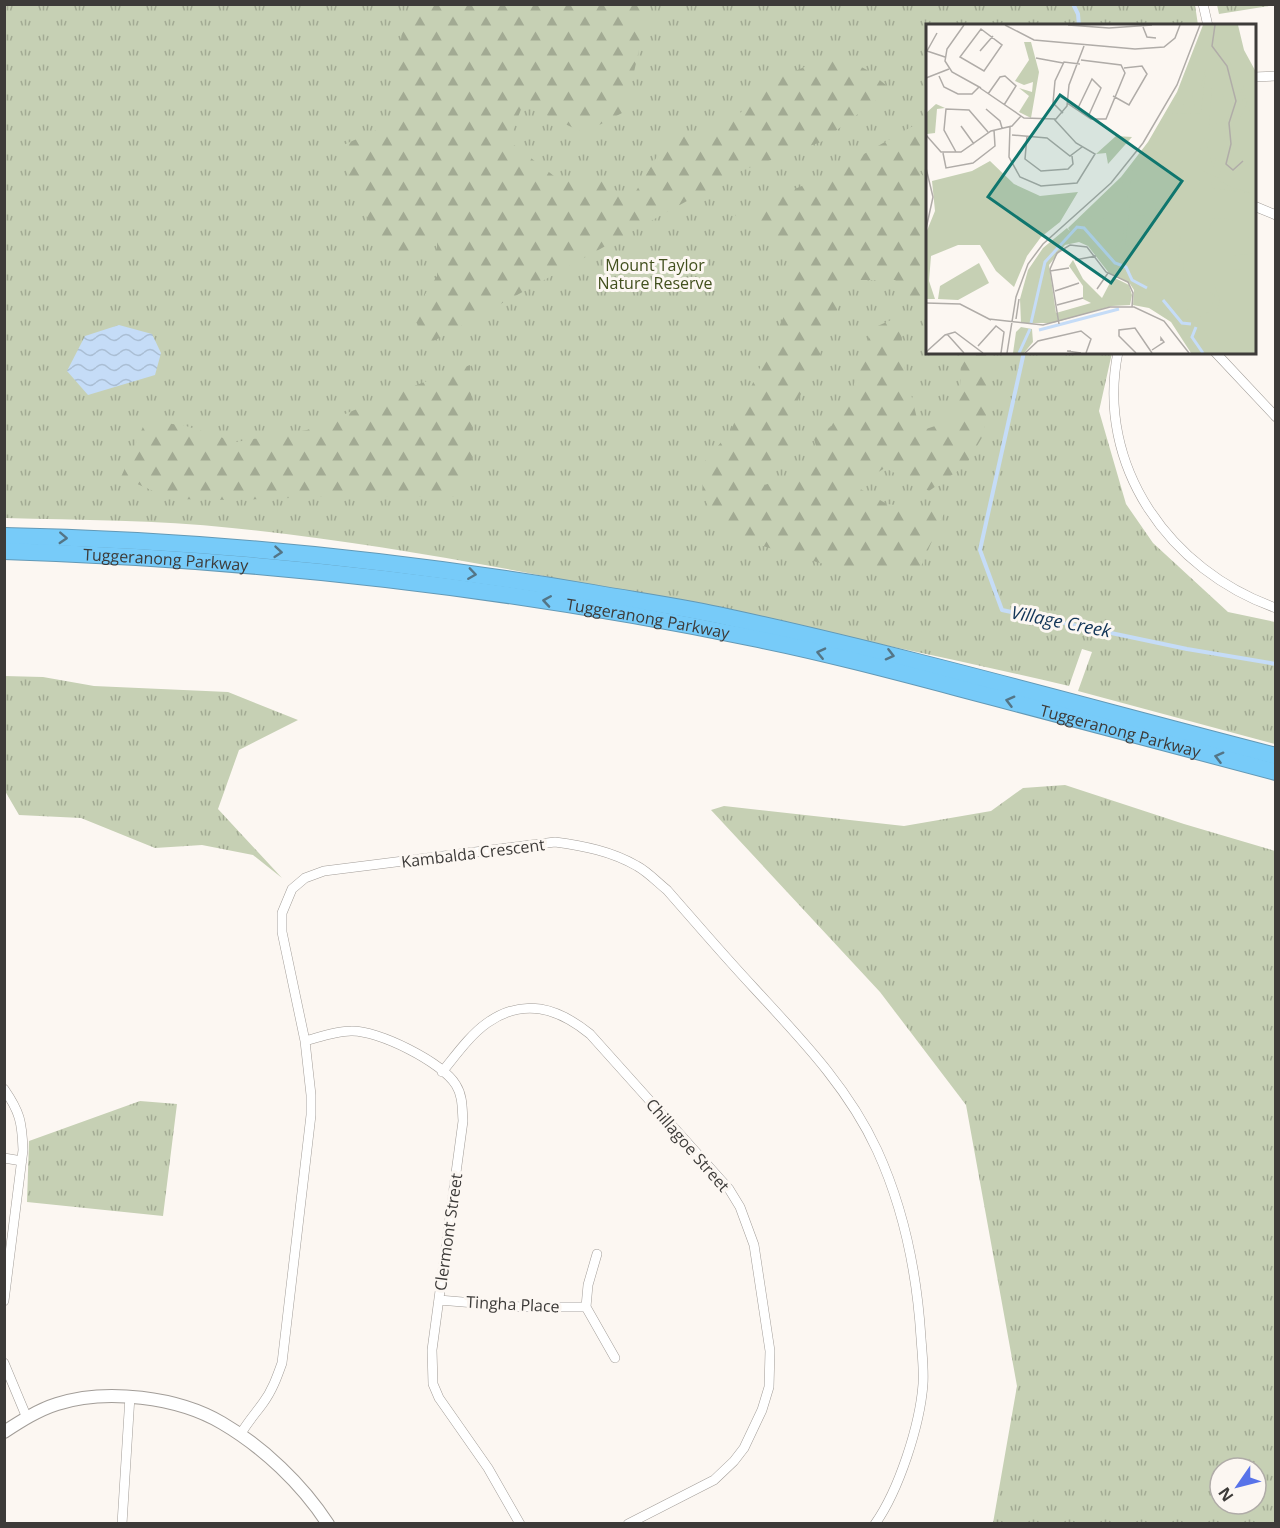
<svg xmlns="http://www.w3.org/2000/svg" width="1280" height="1528" viewBox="0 0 1280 1528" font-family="'Open Sans',sans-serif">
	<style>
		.grass { fill: url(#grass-tufts); fill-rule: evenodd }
		.forest { fill: url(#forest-firs) }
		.water { fill: url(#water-waves) }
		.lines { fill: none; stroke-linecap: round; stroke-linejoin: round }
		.stream { stroke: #c5dcf7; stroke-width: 4 }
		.street-casing { stroke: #a29d98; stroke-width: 10 }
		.secondary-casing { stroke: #a29d98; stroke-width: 14 }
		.highway-casing { stroke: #6399b6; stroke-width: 18 }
		.street { stroke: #fff; stroke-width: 9 }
		.secondary { stroke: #fff; stroke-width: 12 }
		.highway { stroke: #77cbf9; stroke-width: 16 }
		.oneway { stroke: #547586 }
		.labels { text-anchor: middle; stroke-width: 6; stroke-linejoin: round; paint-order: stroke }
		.park-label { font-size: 16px; fill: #42501e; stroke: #fcf7f2 }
		.street-label { font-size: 16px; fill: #3d3b39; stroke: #fcf7f2 }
		.water-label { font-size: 18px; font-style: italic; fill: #113457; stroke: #fcf7f2 }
		.inset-river { fill: none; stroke: #c5dcf7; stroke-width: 3 }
		.inset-road { fill: none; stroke: #b0aca8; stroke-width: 1.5 }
		.view { fill: #0f766e; fill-opacity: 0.15; stroke: #0f766e; stroke-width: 3 }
		.inset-edge { fill: none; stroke: #3d3b39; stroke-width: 3 }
	</style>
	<defs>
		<pattern id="grass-tufts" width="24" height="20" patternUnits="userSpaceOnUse" patternTransform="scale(1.5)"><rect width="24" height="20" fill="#c6d0b4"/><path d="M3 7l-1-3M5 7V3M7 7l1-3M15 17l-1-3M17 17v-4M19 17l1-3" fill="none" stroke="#a2aa93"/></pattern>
		<pattern id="forest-firs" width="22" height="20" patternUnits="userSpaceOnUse" patternTransform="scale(1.5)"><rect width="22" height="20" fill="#c6d0b4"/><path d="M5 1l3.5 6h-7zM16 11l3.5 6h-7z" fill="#a2aa93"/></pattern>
		<pattern id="water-waves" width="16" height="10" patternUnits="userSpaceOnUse" patternTransform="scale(1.5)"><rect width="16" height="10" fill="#c5dcf7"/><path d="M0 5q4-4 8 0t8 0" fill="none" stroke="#aabed4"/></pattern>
	</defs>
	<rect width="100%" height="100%" fill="#fcf7f2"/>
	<path class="grass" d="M4 5H1195L1198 25 928 26V352L1112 353 1099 411 1126 504 1153 543 1228 612 1275 622V744L1078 691 1092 652 1082 649 1069 686C937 655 804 628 671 601 526 572 380 543 232 528 157 520 80 520 5 518Z
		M1217 5V4L1275 5 1219 14Z
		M4 676 43 677 94 686 228 692 298 720 239 750 218 809 282 878 253 855 202 845 155 848 81 818 19 815 5 791Z
		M1065 785 1184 824 1275 851V1523H993L1017 1386 966 1105 880 992 711 810 724 806 904 826 991 811 1023 788ZM1220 1468H1256V1504H1220Z
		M140 1101 177 1104 163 1216 27 1202 29 1141Z"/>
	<path class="forest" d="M421 5H649L632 81 622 113 584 133 523 104 509 141 554 176 597 177 630 201 667 140 706 131 739 116 755 87 837 54 867 70 891 89 821 142 743 170 432 342 411 316 437 276V237L402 255 378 240 354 191 339 147 392 123 402 30Z
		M927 118V168L918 169 927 182V300L916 304 895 280H845L835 318 824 333 820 355 798 400 788 453 763 464 764 485 806 473 818 453 812 432 831 427 856 380 871 329 900 316 904 365 920 431 953 420 961 381 960 353H993L984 434 966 465 929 491 885 468 855 486 887 504 945 511 919 571 837 568 723 534 702 494 704 462 730 432 792 299 786 247 735 215 827 175Z
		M470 365 474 453 460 497 349 496 235 500 172 499 121 477 146 420 186 426 236 442 307 430 395 393Z"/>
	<path class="water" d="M119 325 152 334 161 353 155 375 88 395 67 371 85 336Z"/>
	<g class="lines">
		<path class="stream" d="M1073 4 1078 14 1079 26
			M1024 352 980 550 1002 610 1187 649 1276 664"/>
		<defs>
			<path id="street" d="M1203 4 1208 26
				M1254 77 1276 76
				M1254 206 1276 215
				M1118 352C1095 466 1170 571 1276 608
				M1215 352 1276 417
				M305 1041C320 1037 336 1031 351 1031 378 1030 442 1062 456 1085 463 1096 462 1109 463 1121L432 1350 433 1384 439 1398 488 1468 520 1524
				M442 1072C456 1055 470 1035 487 1023 524 997 558 1008 590 1034L729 1189 740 1207 754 1245 770 1351 769 1387 762 1410 744 1448 734 1461 714 1480 628 1524
				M4 1089C20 1112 22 1122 23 1150L4 1301
				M4 1158 22 1161
				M597 1254 588 1285 586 1307 615 1358
				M439 1300 521 1307H586
				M4 1363 27 1418
				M240 1435C247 1423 255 1414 263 1403 272 1391 277 1377 282 1363L311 1115V1095L305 1041 282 932V913L292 889 305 878 324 871 555 842C584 846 611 851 637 866 648 872 657 882 667 890 696 923 724 956 754 988 800 1038 848 1087 877 1150 904 1209 917 1274 921 1338 922 1353 924 1369 923 1384 920 1425 899 1490 875 1524
				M122 1524 130 1396"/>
			<path id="secondary" d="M4 1432C21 1421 38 1410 57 1404 106 1388 178 1397 222 1423 263 1447 302 1484 328 1524"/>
			<g id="highway">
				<path d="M4 536C202 540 399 560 593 593 638 601 683 607 727 617 912 657 1093 709 1276 756"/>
				<path id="s1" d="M4 551C256 559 506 587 753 638 833 654 913 676 993 697 1087 722 1181 747 1276 772"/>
			</g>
		</defs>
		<use href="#street" class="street-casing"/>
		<use href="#secondary" class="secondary-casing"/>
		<use href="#highway" class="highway-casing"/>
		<use href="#street" class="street"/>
		<use href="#secondary" class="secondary"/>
		<use href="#highway" class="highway"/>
	</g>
	<defs><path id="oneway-chevron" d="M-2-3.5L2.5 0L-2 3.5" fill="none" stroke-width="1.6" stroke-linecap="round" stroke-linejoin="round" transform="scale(1.5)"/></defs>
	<g class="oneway">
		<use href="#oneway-chevron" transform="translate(63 538) rotate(3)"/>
		<use href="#oneway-chevron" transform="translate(278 552) rotate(5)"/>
		<use href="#oneway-chevron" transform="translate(472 574) rotate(8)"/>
		<use href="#oneway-chevron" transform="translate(547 601) rotate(-171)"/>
		<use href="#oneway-chevron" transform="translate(821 653) rotate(-167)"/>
		<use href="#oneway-chevron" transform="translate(890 655) rotate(14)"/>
		<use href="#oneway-chevron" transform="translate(1010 701) rotate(-165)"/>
		<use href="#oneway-chevron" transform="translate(1219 757) rotate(-165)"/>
	</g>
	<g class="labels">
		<g class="park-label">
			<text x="655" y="271">Mount Taylor<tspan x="655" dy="18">Nature Reserve</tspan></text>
		</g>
		<g class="street-label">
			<text dy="6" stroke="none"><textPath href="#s1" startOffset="162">Tuggeranong Parkway</textPath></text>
			<text dy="6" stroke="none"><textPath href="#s1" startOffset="648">Tuggeranong Parkway</textPath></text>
			<text dy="6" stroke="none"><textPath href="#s1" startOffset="1134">Tuggeranong Parkway</textPath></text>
			<text transform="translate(473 853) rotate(-7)" y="6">Kambalda Crescent</text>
			<text transform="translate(688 1145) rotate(49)" y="6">Chillagoe Street</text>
			<text transform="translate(448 1232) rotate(-82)" y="6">Clermont Street</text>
			<text transform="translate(513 1304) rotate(3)" y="6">Tingha Place</text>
		</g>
		<g class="water-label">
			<text transform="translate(1061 622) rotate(11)" y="6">Village Creek</text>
		</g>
	</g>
	<g transform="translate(926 24)">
		<rect width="330" height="330" fill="#fcf7f2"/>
		<path d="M277 1H312L318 26 330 48V329H265L245 298 223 284 207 281 208 266 204 260 183 249 162 222 153 218 139 221 123 241 130 289 165 279 157 275V262L143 242 147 236 157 255 176 274 187 253 203 261 206 271 204 281 186 282 127 299H95L94 275 102 246 117 224 141 204 144 207 142 204 195 153 222 118 251 68ZM98 18H105L113 48 105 94 93 88 103 72 93 64 106 68 107 58 98 61 89 57 103 36ZM10 80 19 84 11 85 9 109 1 110 0 89ZM190 112 206 113 182 140 180 129 170 130ZM64 137 88 160 114 172 152 168 134 198 115 213 101 232 88 263 70 247 54 221H32L5 232 3 257 9 275H0V209L9 187 6 157 46 147ZM53 239 63 259 32 276 12 275 14 262ZM95 303 106 305 107 318 98 329H87L90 308Z" fill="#c6d0b4"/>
		<path d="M280 45 275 89 245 90 255 80 269 85 266 69 275 62ZM320 56 330 57 326 82 330 90 325 92 316 57ZM301 60 309 73 303 96 302 90H289V96L283 101 286 64 296 66 297 73ZM313 61 321 79 313 96 307 93 309 84 317 79ZM295 98 300 104 298 116 284 117 277 113 282 104ZM276 117 280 118 287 143 290 134 297 139 292 154 270 144ZM212 140 215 145 205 157 201 174 191 165ZM292 156 307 164 330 170 287 164 285 158ZM205 172 213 178 216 173 226 175 237 206 220 209 213 200 219 192 211 191 205 196V221L199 223ZM173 185 180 187 188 203H198L193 240 185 227 191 221 182 226 179 220 187 209 176 192 173 195 181 211 171 206 169 209 175 219 165 208 169 198 163 204 159 198ZM301 194 308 198V218L317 206 330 224V229L305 232 307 246 315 245 322 253 329 252 330 329H294L284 316 275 300 276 295 290 288 294 276 288 260 285 258 282 264V268L289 271 284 287 272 294 262 286 243 259 245 254 250 257 257 254 258 238 252 235 255 212H266L279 201 283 206 286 195ZM229 282 238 284 254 301 273 329H269L248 298Z" fill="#c6d0b4"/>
		<path class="inset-river" d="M237 276 256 299 265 300M105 299 119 238 151 203 158 204 189 239 200 243 206 256 221 264M270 303 266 313 277 329M113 306 193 285M93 329 104 305"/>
		<path class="inset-road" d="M38 1 21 25 19 37 26 48 55 64M79 1 108 16 209 25 238 23 249 14 254 1M142 1 183 4 226 1M289 1 286 22 301 42 310 77 303 99 305 120 300 140 307 146 317 137M217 3 221 13 230 14M55 5 76 21 58 47 34 33ZM1 27 11 9M1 27 19 33M54 27 67 12M110 34 137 39M13 52 18 63 32 70H46L53 63M0 54 23 45M54 64 98 94 130 95 141 82 143 61 158 22M62 70 74 53 79 52 90 62 78 81M187 72 203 81 221 50 216 42 198 44M141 79 165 95H180L199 49 195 41 155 36M152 84 166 55 175 64 162 93M60 85 74 97 76 104M137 89 127 79 129 57 138 38 154 40M35 102 48 120M84 103 83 133 94 153 115 162 151 159 169 130 150 119 128 95M0 111 15 128H35L65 107 86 102 95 92M86 111 121 114 144 132 156 123M101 112 99 135 115 147 142 145 147 140 146 132M30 128 18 106 20 85 43 86 62 108M17 129 20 144 47 139 69 122 68 106M0 144 7 173 0 205M149 236 170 232M124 247 143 244M171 265 182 249M129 267 153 259M0 279 34 280 65 296M131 281 157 274M63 295 117 301 184 283H208L238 297 263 329M90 295 93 275M133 300 124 245 131 229 144 221 161 223 180 248 202 258 207 269 206 283M21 310 38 329M52 322 70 302 78 308 75 329M226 326 238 318 235 314V317M145 327H141L155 329M0 328 19 311 29 308 57 329M81 329 90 273 102 240 117 220 185 159 217 119 251 61 274 1M99 329 112 317 155 307 165 315 160 329M210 329 193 312V306L209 304 226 329"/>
		<path class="view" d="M134 71 256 157 185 259 62 173Z"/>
		<rect width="330" height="330" class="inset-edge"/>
	</g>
	<rect width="1280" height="1528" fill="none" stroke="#3d3b39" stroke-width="12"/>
	<g transform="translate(1238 1486) rotate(235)"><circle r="28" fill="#fcf7f2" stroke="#b0aca8" stroke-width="1.5"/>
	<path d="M0-4.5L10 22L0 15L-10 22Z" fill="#5873e9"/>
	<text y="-9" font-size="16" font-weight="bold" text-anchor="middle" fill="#3d3b39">N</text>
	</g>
</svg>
